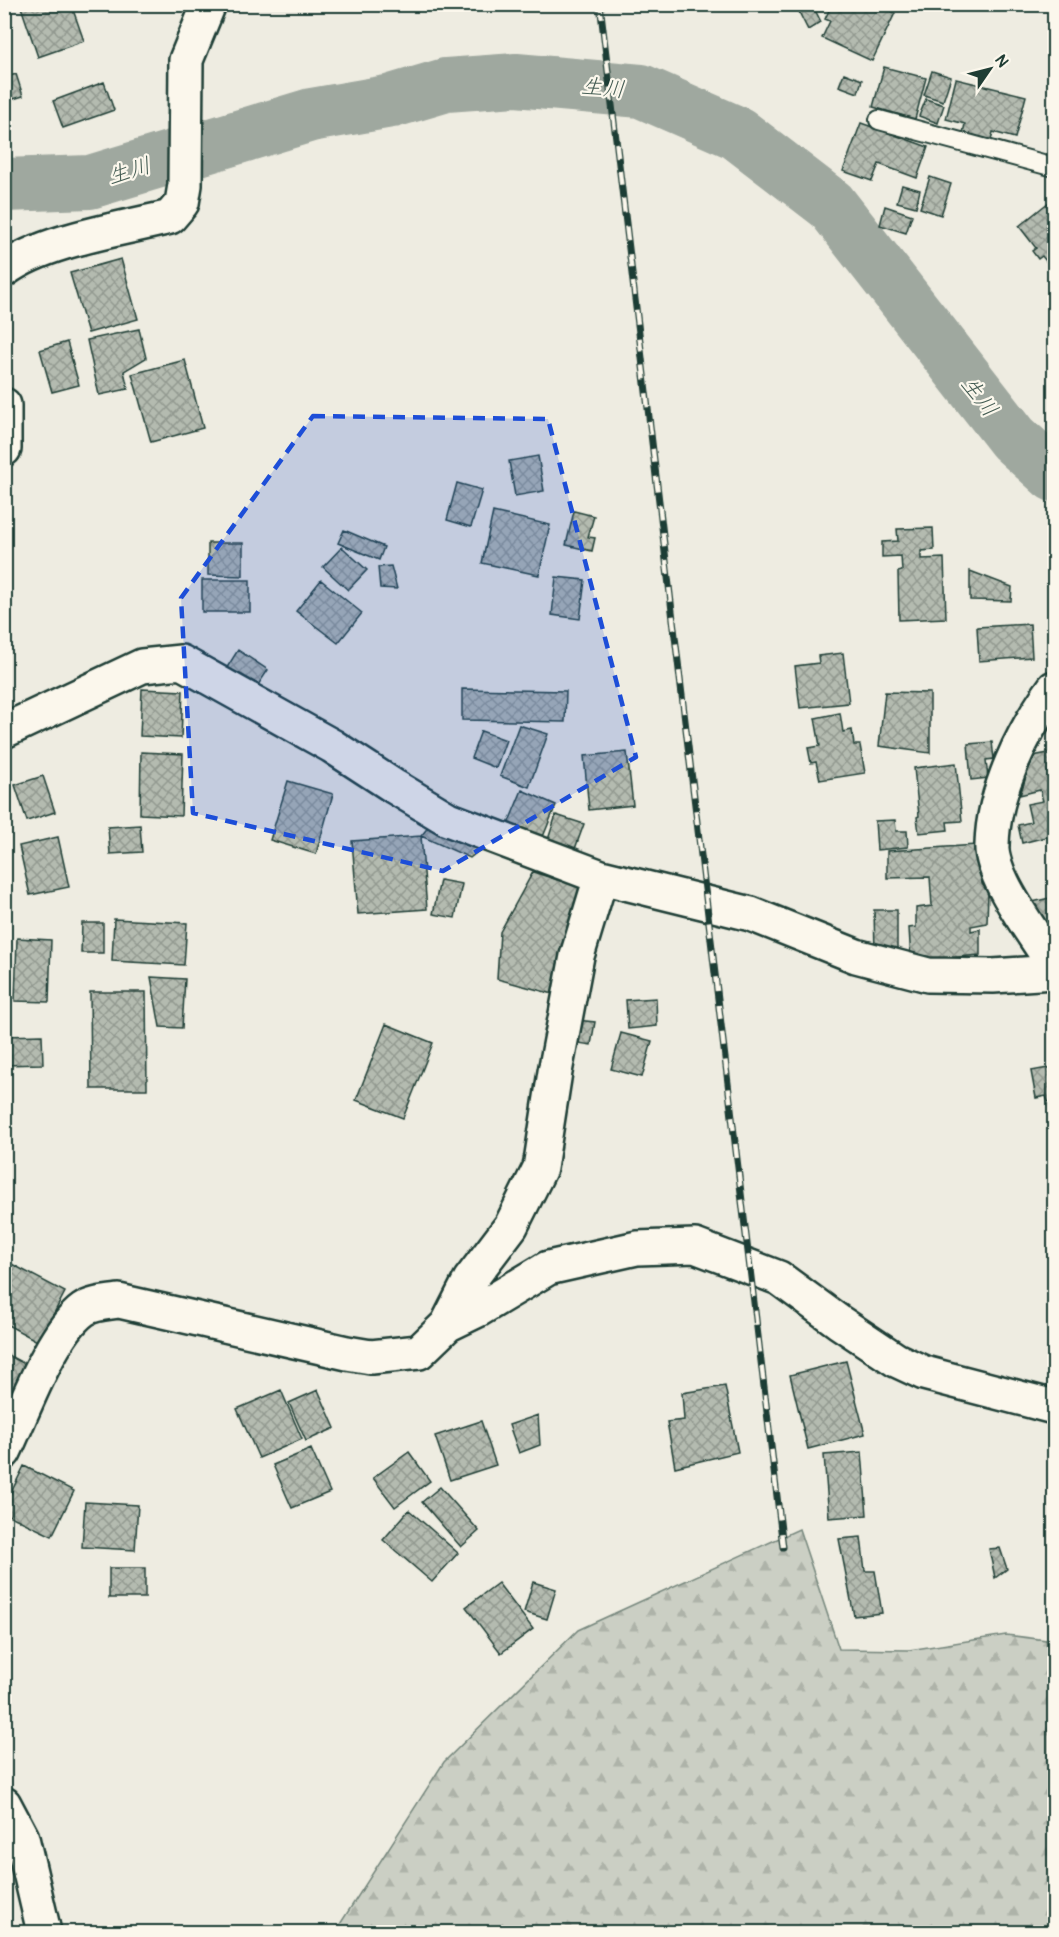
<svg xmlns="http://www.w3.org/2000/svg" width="1059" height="1937" viewBox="0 0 1059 1937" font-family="Pangolin,'Klee One',sans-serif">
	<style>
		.forest { fill: url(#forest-firs); stroke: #75867c; stroke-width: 1.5 }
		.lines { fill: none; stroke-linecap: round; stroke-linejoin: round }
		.river { stroke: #9fa89f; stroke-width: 54 }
		.building { fill: url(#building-cross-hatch); stroke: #1f3d34; stroke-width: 1.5 }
		.lane-casing { stroke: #1f3d34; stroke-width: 22 }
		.street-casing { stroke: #1f3d34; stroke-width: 38 }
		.lane { stroke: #fbf7ec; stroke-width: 18 }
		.street { stroke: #fbf7ec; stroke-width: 33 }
		.rail-casing { stroke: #1f3d34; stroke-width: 7 }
		.rail { stroke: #fbf7ec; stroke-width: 4.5; stroke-dasharray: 14; stroke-linecap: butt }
		.marked { fill: #1d4ed8; fill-opacity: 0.2; stroke: #1d4ed8; stroke-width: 4.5; stroke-dasharray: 12 8; stroke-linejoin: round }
		.labels { text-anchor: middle; stroke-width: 4.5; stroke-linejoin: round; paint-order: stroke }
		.water-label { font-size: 22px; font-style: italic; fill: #455d54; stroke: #fbf7ec }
	</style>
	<defs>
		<pattern id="forest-firs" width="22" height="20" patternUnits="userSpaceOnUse" patternTransform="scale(1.5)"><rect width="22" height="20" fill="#cbcfc4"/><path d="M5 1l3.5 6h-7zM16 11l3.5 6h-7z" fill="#aeb3a9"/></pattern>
		<pattern id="building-cross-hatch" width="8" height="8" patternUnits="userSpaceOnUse" patternTransform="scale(1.5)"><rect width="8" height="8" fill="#b4bbb0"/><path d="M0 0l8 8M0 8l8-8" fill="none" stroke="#929990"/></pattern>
	</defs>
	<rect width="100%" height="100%" fill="#eeece1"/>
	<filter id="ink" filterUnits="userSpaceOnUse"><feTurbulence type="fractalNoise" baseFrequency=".0167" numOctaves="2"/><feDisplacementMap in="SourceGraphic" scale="12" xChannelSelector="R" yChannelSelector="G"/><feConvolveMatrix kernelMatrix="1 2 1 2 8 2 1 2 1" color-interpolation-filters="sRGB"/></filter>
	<g filter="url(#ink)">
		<path class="forest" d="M799 1529 839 1649 909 1650 1006 1635 1054 1641V1932H335L444 1762 578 1630Z"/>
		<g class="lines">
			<path class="river" d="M4 185 90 182 311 115 392 101 446 85 516 80 641 91 737 133 831 205 1013 438 1054 475"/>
		</g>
		<path class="building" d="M20 4H71L84 41 38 57Z
			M804 4H812L821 22 808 30 797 8Z
			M832 4H876L895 13 872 61 822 38 830 21 825 19Z
			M884 67 926 78 915 119 873 107Z
			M932 71 951 77 943 101 924 95Z
			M844 73 862 80 858 93 839 86Z
			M16 74 23 96 4 102V78Z
			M956 79 1026 96 1015 138 993 132 991 140 963 133 965 124 946 119Z
			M104 82 114 110 63 128 53 101Z
			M926 99 944 105 938 123 919 116Z
			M861 123 928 147 917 178 879 164 872 181 843 171Z
			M930 177 951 184 941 215 920 208Z
			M902 185 920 190 916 207 897 202Z
			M1054 198V271L1042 256 1038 259 1032 251 1036 248 1019 226Z
			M885 206 912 215 906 233 880 225Z
			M121 259 138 319 88 333 70 273Z
			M139 329 146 358 124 371 128 389 99 395 87 340Z
			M67 342 79 385 52 392 40 350Z
			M185 360 203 428 151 442 132 374Z
			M538 456 544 491 515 496 509 461Z
			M457 483 482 490 471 527 447 520Z
			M574 511 594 516 588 537 595 538 592 551 566 545Z
			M493 512 550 525 539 575 482 563Z
			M933 528 934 550 921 551V559L944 558 946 618 899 620 898 572 902 571 901 556 882 557V542L898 541 897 529Z
			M344 530 384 547 379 560 338 543Z
			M208 543H243V576L208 575Z
			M342 547 367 570 348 590 323 567Z
			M391 566 397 589 380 588 378 567Z
			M970 571 1012 587 1011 601 970 600Z
			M556 577 585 580 580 619 552 615Z
			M202 580H250V612H202Z
			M321 580 362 613 338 643 296 611Z
			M1030 624 1032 657 979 661 977 627Z
			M238 650 268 670 256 688 226 669Z
			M843 653 849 703 800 708 795 666 819 663 818 656Z
			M142 689 183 691 181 738 140 736Z
			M462 689 566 691 565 722 462 720Z
			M885 692 930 693V753L879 746Z
			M840 713 843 732 852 730 854 745H860L865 773 820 780 816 762 811 763 808 748 820 746 815 718Z
			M519 725 548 734 529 787 500 776Z
			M481 731 506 740 496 768 471 758Z
			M992 742 994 759 986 760 988 778 971 780 968 744Z
			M141 752 183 754 181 816 140 814Z
			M627 752 633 805 589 810 584 756Z
			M1054 752V842H1052L1050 836 1022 843 1018 825 1031 822 1027 804 1043 801 1040 790 1020 795 1033 756Z
			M956 763 962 821 947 822 948 830 919 833 917 817 919 816 914 768Z
			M43 776 55 812 27 821 15 785Z
			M288 781 333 794 316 854 270 840Z
			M522 790 556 805 540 844 506 829Z
			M556 815 584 824 572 857 545 849Z
			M895 820 896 831H907L908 847 877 850 875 821Z
			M140 825 142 852 110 854 108 827Z
			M430 825 480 850 470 858 421 836Z
			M421 836 427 909 358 914 352 841Z
			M58 837 69 887 30 895 19 846Z
			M976 845 982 884 988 892 987 923 971 926V931L980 929V955L911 961 909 928 916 927V908L932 906 930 877 887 878V851Z
			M533 872 583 888 557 995 497 979 500 932Z
			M440 880 462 884 455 918 433 914Z
			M1054 897V950L1028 903Z
			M874 910H897V953H875Z
			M114 919 187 923 184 965 112 961Z
			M82 923H103V953H81Z
			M17 938 51 940 49 1002 15 1001Z
			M151 977 185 979 182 1028 160 1027Z
			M90 992H146L147 1089H91Z
			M656 998 657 1026 628 1029 626 1000Z
			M576 1020 595 1022 591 1045 572 1042Z
			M386 1024 433 1043 403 1118 356 1100Z
			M621 1033 652 1041 642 1077 611 1069Z
			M42 1035 43 1064 4 1065V1036Z
			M1054 1067V1101L1048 1102 1046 1096 1036 1098 1031 1071Z
			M4 1260 65 1292 39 1342 4 1323Z
			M4 1353 25 1364 4 1405Z
			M846 1361 865 1434 808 1449 790 1375Z
			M725 1386 738 1452 675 1467 667 1422 684 1420 682 1393Z
			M281 1390 302 1439 259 1458 237 1409Z
			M318 1390 335 1428 306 1441 289 1403Z
			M538 1415 540 1445 519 1453 509 1425Z
			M481 1421 496 1465 450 1480 435 1436Z
			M311 1449 330 1492 292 1508 273 1465Z
			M409 1452 430 1481 395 1507 373 1478Z
			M862 1452 867 1515 829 1518 824 1455Z
			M24 1466 74 1491 52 1536 4 1513V1507Z
			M440 1487 479 1531 461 1547 422 1502Z
			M85 1502 138 1505 135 1550 82 1547Z
			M409 1510 458 1553 432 1582 383 1540Z
			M861 1537 865 1571H875L882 1613 854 1616 839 1539Z
			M1000 1548 1007 1569 995 1578 989 1549Z
			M109 1568H145V1598H109Z
			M533 1582 556 1589 547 1619 524 1612Z
			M498 1583 533 1629 501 1653 466 1607Z"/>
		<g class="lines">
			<defs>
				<path id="lane" d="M879 120 1054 167"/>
				<path id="street" d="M4 270C44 240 122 229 170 217L182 203 185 185 186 60 209 4
					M4 405V449
					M1054 688C1023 731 993 791 992 845 991 856 998 874 1003 884 1016 911 1038 940 1054 966
					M4 731 142 666 181 662 332 746 395 787 448 819 601 877 751 914 856 956 928 975 993 976 1054 972
					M447 1325 470 1280 511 1226 540 1168 555 1072 577 956 601 877
					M4 1452C22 1415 51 1333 83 1310 93 1303 107 1303 119 1301L347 1353 371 1357 419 1352 447 1325 478 1310 548 1268 637 1248 695 1246 779 1278 839 1322 896 1360 924 1373 1054 1407
					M4 1804 22 1838 44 1932"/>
			</defs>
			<use href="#lane" class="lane-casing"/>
			<use href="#street" class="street-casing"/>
			<use href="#lane" class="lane"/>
			<use href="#street" class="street"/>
			<defs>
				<path id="rail" d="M600 4 783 1547"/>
			</defs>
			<use href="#rail" class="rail-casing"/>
			<use href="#rail" class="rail"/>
		</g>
	</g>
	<path class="marked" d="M313 416 548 419 636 757 443 871 193 813 181 598Z"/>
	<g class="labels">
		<g class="water-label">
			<text transform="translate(603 87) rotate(5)" y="8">生川</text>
			<text transform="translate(129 170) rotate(-17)" y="8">生川</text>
			<text transform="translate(980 396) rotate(52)" y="8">生川</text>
		</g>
	</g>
	<rect width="1059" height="1937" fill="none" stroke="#fbf7ec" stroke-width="24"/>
	<rect x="12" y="12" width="1035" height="1913" fill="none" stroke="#1f3d34" stroke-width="2" filter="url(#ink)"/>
	<g transform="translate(990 69) rotate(55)" stroke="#fbf7ec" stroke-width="4.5" paint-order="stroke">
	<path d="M0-4.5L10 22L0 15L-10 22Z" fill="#1f3d34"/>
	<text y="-9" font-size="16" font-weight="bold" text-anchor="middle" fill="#1f3d34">N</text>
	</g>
</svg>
